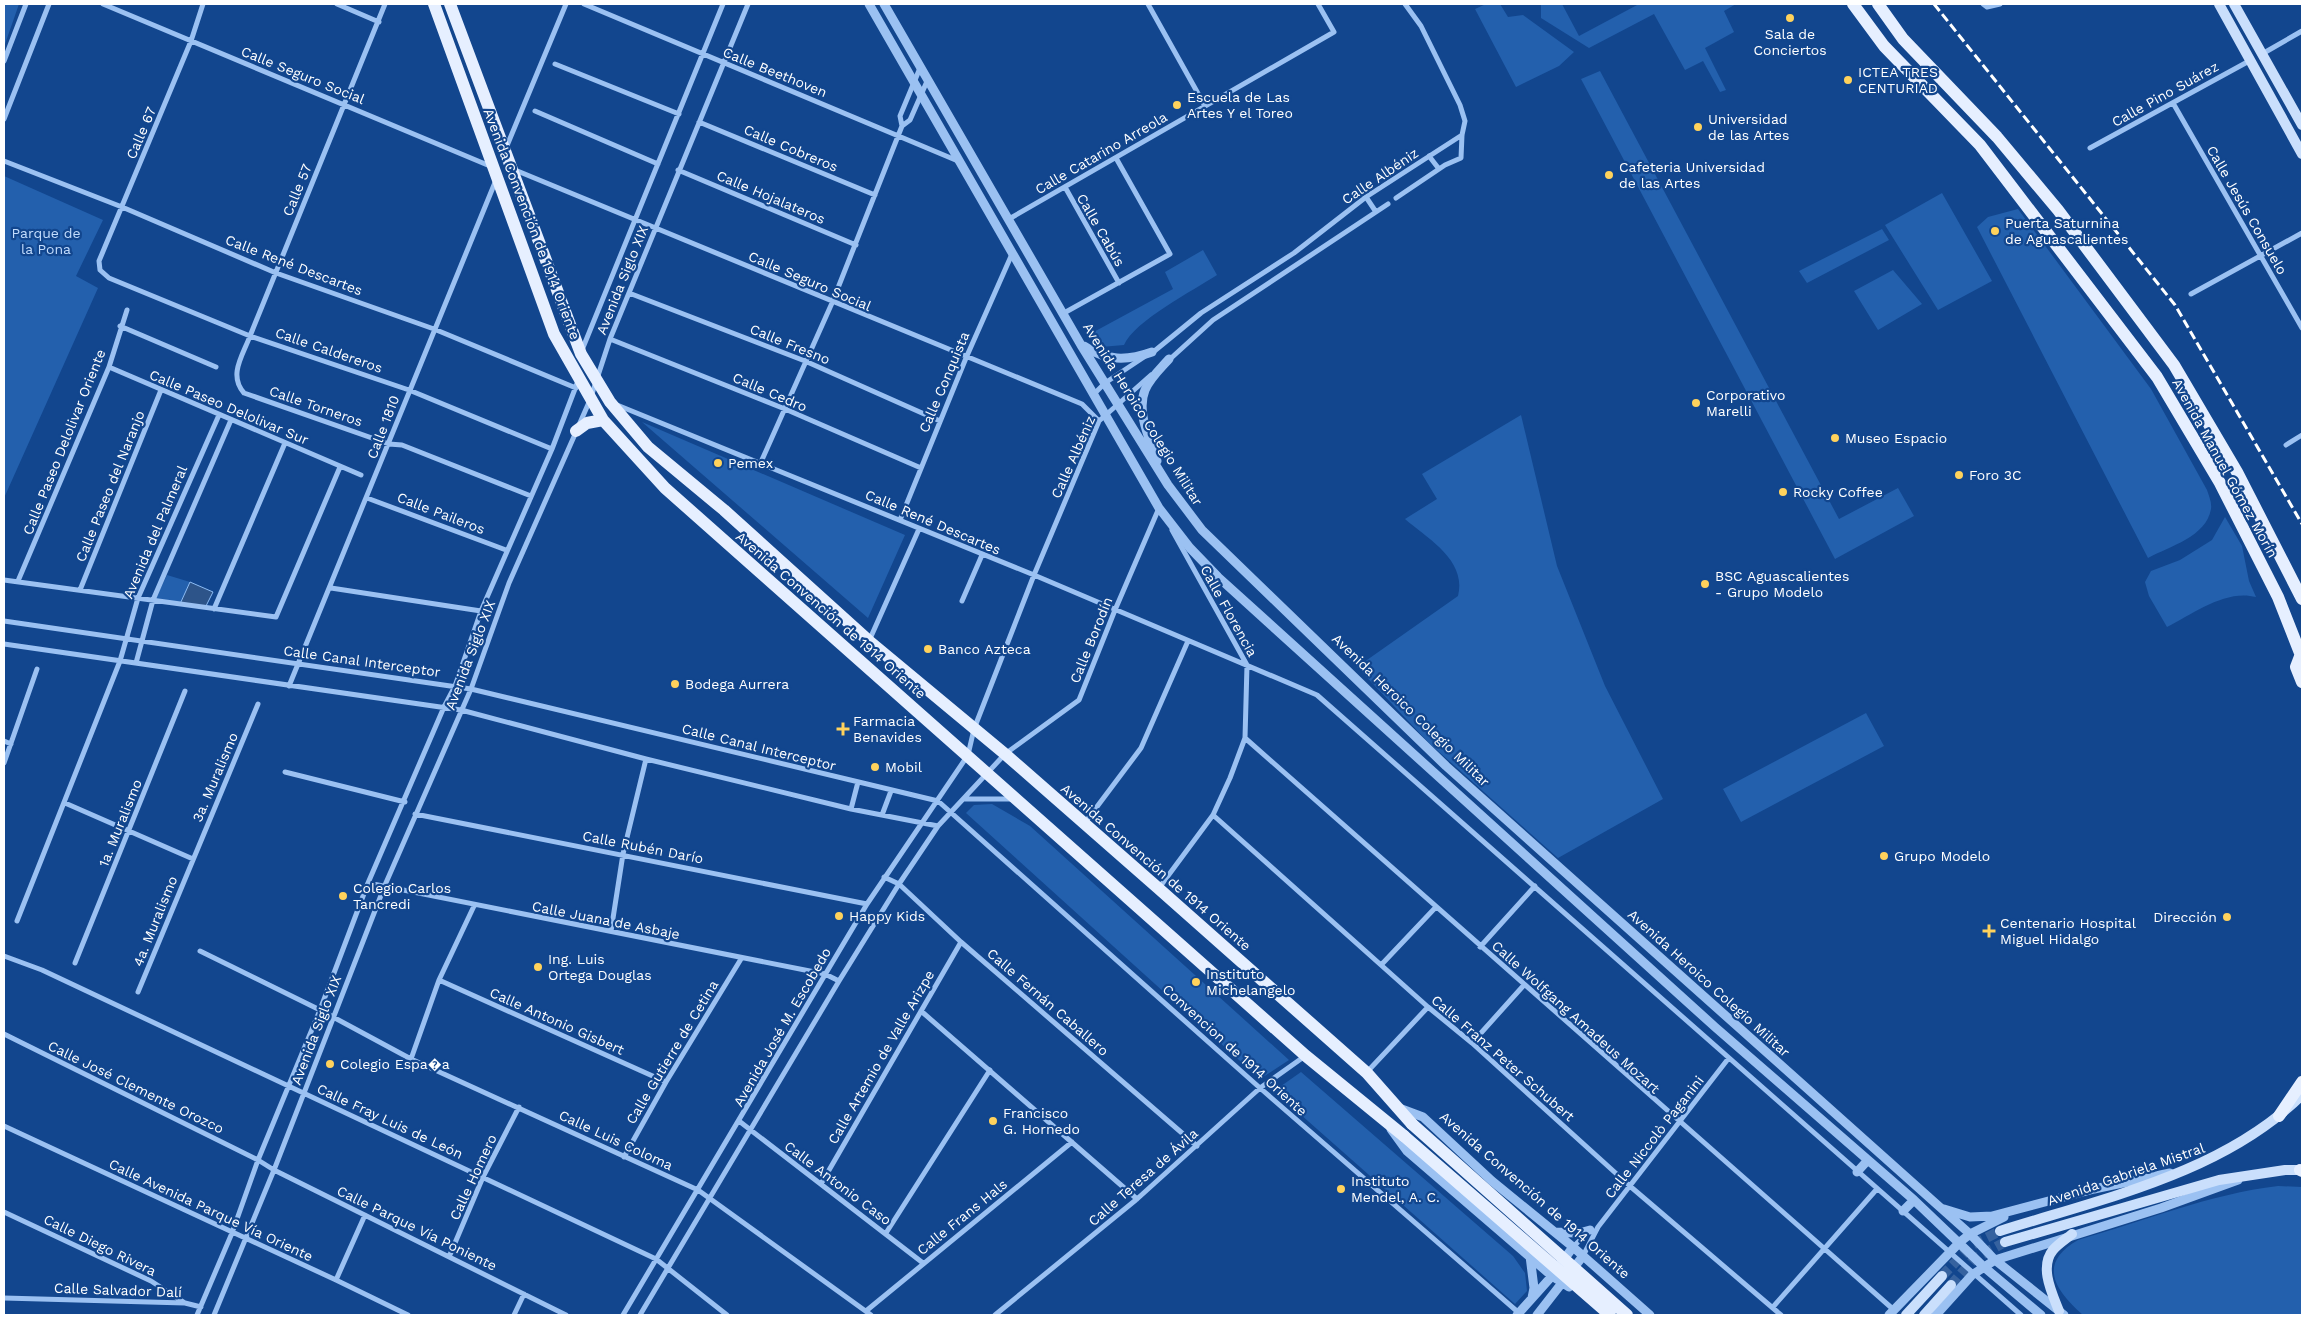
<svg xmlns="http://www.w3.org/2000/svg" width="2306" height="1319" viewBox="0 0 2306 1319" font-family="'Work Sans',sans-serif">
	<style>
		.green { fill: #2360ad }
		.water { fill: #2d5489; stroke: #8cbcf5 }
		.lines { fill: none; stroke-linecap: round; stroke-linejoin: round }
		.secondary-tunnel { stroke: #36629f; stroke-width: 10; stroke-dasharray: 10 5; stroke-linecap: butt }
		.minor { stroke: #9bc1f2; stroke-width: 5 }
		.tertiary { stroke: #9bc1f2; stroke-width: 9 }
		.secondary { stroke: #cadffc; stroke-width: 10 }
		.primary { stroke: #e6efff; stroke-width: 12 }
		.rail { stroke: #fff; stroke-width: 3; stroke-dasharray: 9 4; stroke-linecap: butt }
		.primary-bridge { stroke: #e6efff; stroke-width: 12 }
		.poi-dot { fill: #ffd25c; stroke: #12468e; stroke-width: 2 }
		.labels { text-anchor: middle; stroke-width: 4.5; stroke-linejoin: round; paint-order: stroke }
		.poi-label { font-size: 14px; fill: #fff; stroke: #12468e; text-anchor: start }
		.street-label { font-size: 14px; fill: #fff; stroke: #12468e }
		.park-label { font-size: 14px; fill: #c2dcfd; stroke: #12468e }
	</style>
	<rect width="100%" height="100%" fill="#12468e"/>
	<path class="green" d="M4 4H19L4 47Z
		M1486 4H1500L1508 17 1523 15 1574 52 1559 66 1516 87 1475 9Z
		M1541 4H1562L1579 36 1639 4H1736L1724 11 1734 32 1705 48 1726 90 1720 92 1703 61 1685 70 1654 14 1589 48 1541 18Z
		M1600 71 1839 519 1898 488 1914 516 1835 559 1581 79Z
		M4 176 103 220 76 276 98 288 4 498Z
		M1942 193 1992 281 1938 310 1885 225Z
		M2018 209 2151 389 2207 490C2209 496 2212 503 2211 509 2206 537 2170 546 2148 558L1977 227 1988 217Z
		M1882 229 1889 240 1807 283 1799 271Z
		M1203 250 1217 275C1194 290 1134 321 1124 345L1101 347 1093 342 1090 334 1173 289 1165 272Z
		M1893 270 1922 304 1878 330 1854 291Z
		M1521 415 1557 566 1605 686 1663 799 1558 858 1429 743 1357 667 1458 596C1467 560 1428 539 1405 519L1437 499 1422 474Z
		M642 422 905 535 868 618Z
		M2225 517 2242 546 2249 581 2256 597C2226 589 2194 613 2167 627L2149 596 2145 582 2151 571 2180 560 2212 540Z
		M167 575 190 582 180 604 155 600Z
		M1866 713 1884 746 1741 822 1723 789Z
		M992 804 1030 826 1289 1060 1260 1079 966 813 974 805Z
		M1301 1072 1513 1256 1525 1273 1527 1291 1515 1304 1274 1091Z
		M2278 1186 2302 1187V1315H2083C2056 1291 2036 1264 2078 1240 2144 1221 2210 1194 2278 1186Z"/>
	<path class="water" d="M190 582 213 592 205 608 180 604Z"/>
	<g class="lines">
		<path class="secondary-tunnel" d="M1942 1276 1972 1245 2000 1231
			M1951 1285 1974 1259 2005 1242"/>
		<path class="minor" d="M103 4 490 166
			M203 4 191 41 99 261 100 270 109 278 250 336 409 390 552 449
			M337 4 379 22
			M385 4 250 336C243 355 228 375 244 393L389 444 402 445 531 496
			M584 4 958 161
			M1148 4 1205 106
			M1983 4 1987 7 2000 4
			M2262 54 2302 31
			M4 61 26 4
			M555 64 679 114
			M2173 103 2302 328
			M535 111 658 164
			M4 119 49 4
			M699 122 875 195
			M902 126 900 116 920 68
			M506 148 566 4
			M2090 148 2251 60
			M1429 156 1439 169
			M4 161 122 207 276 273 434 329 576 388
			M515 170 1082 404 1099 421
			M678 170 856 245
			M1065 187 1119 283
			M1366 197 1376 212
			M1396 198 1445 165 1461 158 1462 135 1465 121 1460 105 1421 26 1405 4
			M1009 219 1334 32 1318 4
			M629 293 805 361 940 421
			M2191 294 2302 233
			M1064 313 1170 254 1116 158
			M120 326 216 367
			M610 339 785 409 921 468
			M582 350 723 4
			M1152 353 1201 313 1294 253 1366 197 1462 135
			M1169 360 1213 320 1388 204
			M109 367 361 475
			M1094 394 1105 383 1144 357
			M617 405 1034 575 1317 695 2021 1315
			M579 425 590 400 610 339 748 4
			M2286 445 2302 435
			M761 462 832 303 902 126 910 120 928 79
			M367 498 506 550
			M900 520 966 358 1012 254
			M4 580 276 617 340 467
			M18 581 109 367 127 310
			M331 588 481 611
			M80 590 161 390
			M962 601 982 555
			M214 609 285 443
			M4 621 471 689 938 801 1260 1088 1519 1313
			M869 641 919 529
			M4 644 461 710 646 759 851 809 938 826
			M136 663 153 600 231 420
			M289 686 496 180
			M1245 738 1894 1310
			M4 741 11 744
			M4 763 37 669
			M285 772 405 802
			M964 799H1013
			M65 803 193 859
			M851 809 858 782
			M415 814 867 904
			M882 815 891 791
			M1213 815 1428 1007 1472 1043 1631 1187 1781 1315
			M1084 824 1141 748 1188 641
			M884 877 899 884 961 942 1197 1146
			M368 883 825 974 839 981
			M1159 888 1213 815 1230 778 1245 738 1247 665 1172 530
			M17 921 120 661 138 598 219 415
			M611 931 623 854 646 759
			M1480 947 1535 886
			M200 951 320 1010 411 1059 698 1190 871 1315
			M4 956 42 970 656 1259 727 1315
			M75 963 185 691
			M1382 964 1435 908
			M439 980 666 1082
			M138 992 258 704
			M921 1011 1137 1199
			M4 1034 258 1160 274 1170 566 1315
			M1472 1043 1524 985
			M411 1059 439 980 474 906
			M1367 1072 1428 1007
			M739 1121 923 1263
			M4 1126 336 1280 408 1315
			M624 1157 666 1082 741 959
			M821 1184 961 942
			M4 1212 151 1281 185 1303
			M886 1233 990 1070
			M1573 1247 1588 1232
			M1583 1256 1598 1227 1728 1059
			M449 1257 483 1177 519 1107
			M336 1280 365 1215
			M4 1298 185 1303 201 1307
			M1773 1307 1876 1190
			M866 1311 1072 1142
			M197 1315 232 1233 258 1160 320 1010 368 883 444 707 455 686 481 611 552 449 578 381
			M214 1315 274 1170 385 885 471 689 509 583 576 432
			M514 1315 524 1294
			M623 1315 867 904 968 755 974 729 1034 575 1099 421 1151 375
			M640 1315 839 981 899 884 938 826 1005 754 1079 700 1115 610 1159 508
			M995 1315 1137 1199 1260 1088 1305 1056"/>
		<path class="tertiary" d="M869 4 1159 508 1190 548 1218 577 1715 1027 1914 1200 1984 1267 2041 1315
			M884 4 1081 345 1168 485 1202 530 1446 766 1970 1234 1995 1260 2064 1315
			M1084 346C1106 361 1127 361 1152 352
			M1157 461C1150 440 1136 412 1145 390 1150 378 1161 368 1169 359
			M1399 1108 1423 1117 1492 1181 1573 1247 1650 1315
			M1391 1129 1407 1151 1552 1276 1569 1287
			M1857 1172 1868 1160
			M1944 1209 1970 1217 1992 1216 2094 1189 2170 1173
			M1903 1211 1914 1200
			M1555 1232 1579 1233 1590 1230
			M1530 1256 1534 1288 1532 1298
			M1517 1315 1552 1276 1573 1247
			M1537 1315 1583 1256
			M1889 1315 1960 1242 1970 1234 2004 1217
			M1936 1315 1972 1275 1995 1260 2161 1208 2238 1180"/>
		<path class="secondary" d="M2219 4 2302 154
			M2234 4 2302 125
			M2000 1231C2104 1198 2223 1173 2302 1095
			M2005 1242 2219 1180 2285 1170H2302
			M2059 1311C2052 1293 2039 1267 2053 1250 2058 1244 2066 1239 2072 1234
			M1906 1315 1942 1276
			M1924 1315 1951 1285"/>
		<path class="primary" d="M434 4 554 334 603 420 665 488 1306 1056 1404 1136
			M450 4 581 354 610 402 648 447 724 510 869 641 1005 754 1158 888 1367 1073 1412 1124
			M1853 4 1884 46 1980 145 2157 377 2220 483 2278 597 2302 658
			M1878 4 1903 39 1997 137 2058 210 2174 365 2237 472 2302 599
			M576 431 587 423 603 420
			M2301 654 2296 667 2302 682
			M2279 1116 2302 1082
			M2300 1170 2302 1171"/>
		<path class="rail" d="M1934 4 2175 305 2302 524"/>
		<path class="primary-bridge" d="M1412 1124 1627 1315
			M1404 1136 1610 1315"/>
	</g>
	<g class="poi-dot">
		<circle cx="1790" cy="18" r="5"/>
		<circle cx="1848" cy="80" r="5"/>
		<circle cx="1177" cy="105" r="5"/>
		<circle cx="1698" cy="127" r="5"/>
		<circle cx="1609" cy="175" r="5"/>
		<circle cx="1995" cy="231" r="5"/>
		<circle cx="1696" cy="403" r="5"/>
		<circle cx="1835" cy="438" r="5"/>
		<circle cx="718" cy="463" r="5"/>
		<circle cx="1959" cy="475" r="5"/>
		<circle cx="1783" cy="492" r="5"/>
		<circle cx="1705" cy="584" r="5"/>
		<circle cx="928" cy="649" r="5"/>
		<circle cx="675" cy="684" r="5"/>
		<path d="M840.5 721.5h5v5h5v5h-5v5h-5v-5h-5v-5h5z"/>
		<circle cx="875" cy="767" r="5"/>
		<circle cx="1884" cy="856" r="5"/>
		<circle cx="343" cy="896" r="5"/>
		<circle cx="839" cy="916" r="5"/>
		<circle cx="2227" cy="917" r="5"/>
		<path d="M1986.5 923.5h5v5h5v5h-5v5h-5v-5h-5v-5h5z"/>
		<circle cx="538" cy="967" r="5"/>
		<circle cx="1196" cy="982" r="5"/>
		<circle cx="330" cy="1064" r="5"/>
		<circle cx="993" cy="1121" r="5"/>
		<circle cx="1341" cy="1189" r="5"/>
	</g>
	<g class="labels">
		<g class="poi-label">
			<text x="1790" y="39" text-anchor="middle">Sala de<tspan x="1790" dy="16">Conciertos</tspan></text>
			<text x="1858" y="77">ICTEA TRES<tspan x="1858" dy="16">CENTURIAD</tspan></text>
			<text x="1187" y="102">Escuela de Las<tspan x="1187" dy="16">Artes Y el Toreo</tspan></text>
			<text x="1708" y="124">Universidad<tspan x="1708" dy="16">de las Artes</tspan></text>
			<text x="1619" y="172">Cafeteria Universidad<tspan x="1619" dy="16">de las Artes</tspan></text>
			<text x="2005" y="228">Puerta Saturnina<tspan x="2005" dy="16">de Aguascalientes</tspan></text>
			<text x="1706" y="400">Corporativo<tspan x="1706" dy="16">Marelli</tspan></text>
			<text x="1845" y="443">Museo Espacio</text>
			<text x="728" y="468">Pemex</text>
			<text x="1969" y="480">Foro 3C</text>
			<text x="1793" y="497">Rocky Coffee</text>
			<text x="1715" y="581">BSC Aguascalientes<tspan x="1715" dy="16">- Grupo Modelo</tspan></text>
			<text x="938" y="654">Banco Azteca</text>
			<text x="685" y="689">Bodega Aurrera</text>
			<text x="853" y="726">Farmacia<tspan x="853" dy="16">Benavides</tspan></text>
			<text x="885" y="772">Mobil</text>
			<text x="1894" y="861">Grupo Modelo</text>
			<text x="353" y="893">Colegio Carlos<tspan x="353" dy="16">Tancredi</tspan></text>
			<text x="849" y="921">Happy Kids</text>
			<text x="2217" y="922" text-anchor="end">Dirección</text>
			<text x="2000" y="928">Centenario Hospital<tspan x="2000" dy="16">Miguel Hidalgo</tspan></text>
			<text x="548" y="964">Ing. Luis<tspan x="548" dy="16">Ortega Douglas</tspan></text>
			<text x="1206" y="979">Instituto<tspan x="1206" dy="16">Michelangelo</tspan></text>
			<text x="340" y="1069">Colegio Espa�a</text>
			<text x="1003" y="1118">Francisco<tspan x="1003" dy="16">G. Hornedo</tspan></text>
			<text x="1351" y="1186">Instituto<tspan x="1351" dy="16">Mendel, A. C.</tspan></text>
		</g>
		<g class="street-label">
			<text transform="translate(775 72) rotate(22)" y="5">Calle Beethoven</text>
			<text transform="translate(303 75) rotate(22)" y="5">Calle Seguro Social</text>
			<text transform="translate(2165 94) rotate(-29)" y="5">Calle Pino Suárez</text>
			<text transform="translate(141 133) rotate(-67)" y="5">Calle 67</text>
			<text transform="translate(791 148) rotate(23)" y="5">Calle Cobreros</text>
			<text transform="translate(1101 153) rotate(-30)" y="5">Calle Catarino Arreola</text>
			<text transform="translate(1380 176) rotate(-34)" y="5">Calle Albéniz</text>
			<text transform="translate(297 190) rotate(-68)" y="5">Calle 57</text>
			<text transform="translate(771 197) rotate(23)" y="5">Calle Hojalateros</text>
			<text transform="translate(2247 210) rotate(60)" y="5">Calle Jesús Consuelo</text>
			<text transform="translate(532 224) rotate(69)" y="5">Avenida Convención de 1914 Oriente</text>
			<text transform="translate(1101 230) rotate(60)" y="5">Calle Cabús</text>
			<text transform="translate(294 265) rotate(21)" y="5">Calle René Descartes</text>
			<text transform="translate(622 280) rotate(-68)" y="5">Avenida Siglo XIX</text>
			<text transform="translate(810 281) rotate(23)" y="5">Calle Seguro Social</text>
			<text transform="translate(790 344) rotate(22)" y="5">Calle Fresno</text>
			<text transform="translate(329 350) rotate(19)" y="5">Calle Caldereros</text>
			<text transform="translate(944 382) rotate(-67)" y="5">Calle Conquista</text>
			<text transform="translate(770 392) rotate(23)" y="5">Calle Cedro</text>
			<text transform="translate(316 406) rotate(19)" y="5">Calle Torneros</text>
			<text transform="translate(229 407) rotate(23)" y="5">Calle Paseo Delolivar Sur</text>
			<text transform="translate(1143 414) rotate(58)" y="5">Avenida Heroico Colegio Militar</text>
			<text transform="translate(383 427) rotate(-69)" y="5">Calle 1810</text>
			<text transform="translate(64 442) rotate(-68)" y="5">Calle Paseo Delolivar Oriente</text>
			<text transform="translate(1073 457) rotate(-66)" y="5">Calle Albéniz</text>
			<text transform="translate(2225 468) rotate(61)" y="5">Avenida Manuel Gómez Morín</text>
			<text transform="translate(110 486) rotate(-68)" y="5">Calle Paseo del Naranjo</text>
			<text transform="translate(441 513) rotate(21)" y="5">Calle Paileros</text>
			<text transform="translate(933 522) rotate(23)" y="5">Calle René Descartes</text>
			<text transform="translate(155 532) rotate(-67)" y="5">Avenida del Palmeral</text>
			<text transform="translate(1229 611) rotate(61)" y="5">Calle Florencia</text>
			<text transform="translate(831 615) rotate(41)" y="5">Avenida Convención de 1914 Oriente</text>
			<text transform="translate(1091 640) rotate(-68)" y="5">Calle Borodín</text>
			<text transform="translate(470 655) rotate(-69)" y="5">Avenida Siglo XIX</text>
			<text transform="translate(362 661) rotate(8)" y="5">Calle Canal Interceptor</text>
			<text transform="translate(1411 710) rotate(44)" y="5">Avenida Heroico Colegio Militar</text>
			<text transform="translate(759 747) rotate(14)" y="5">Calle Canal Interceptor</text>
			<text transform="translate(215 777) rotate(-67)" y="5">3a. Muralismo</text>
			<text transform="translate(120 823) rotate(-68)" y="5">1a. Muralismo</text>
			<text transform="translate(643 847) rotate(11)" y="5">Calle Rubén Darío</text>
			<text transform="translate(1156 867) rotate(41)" y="5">Avenida Convención de 1914 Oriente</text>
			<text transform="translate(606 920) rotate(11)" y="5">Calle Juana de Asbaje</text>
			<text transform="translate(155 921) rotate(-68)" y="5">4a. Muralismo</text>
			<text transform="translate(1709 983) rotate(42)" y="5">Avenida Heroico Colegio Militar</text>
			<text transform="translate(1048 1002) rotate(41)" y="5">Calle Fernán Caballero</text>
			<text transform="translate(1576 1017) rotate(42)" y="5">Calle Wolfgang Amadeus Mozart</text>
			<text transform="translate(557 1021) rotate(24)" y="5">Calle Antonio Gisbert</text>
			<text transform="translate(782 1027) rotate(-60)" y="5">Avenida José M. Escobedo</text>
			<text transform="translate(316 1030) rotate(-69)" y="5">Avenida Siglo XIX</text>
			<text transform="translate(1235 1050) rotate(42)" y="5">Convencion de 1914 Oriente</text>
			<text transform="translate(672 1052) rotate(-59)" y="5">Calle Gutierre de Cetina</text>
			<text transform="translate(881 1057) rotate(-60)" y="5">Calle Artemio de Valle Arizpe</text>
			<text transform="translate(1503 1058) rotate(41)" y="5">Calle Franz Peter Schubert</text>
			<text transform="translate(136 1087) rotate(26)" y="5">Calle José Clemente Orozco</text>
			<text transform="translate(390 1121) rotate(25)" y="5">Calle Fray Luis de León</text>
			<text transform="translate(1654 1137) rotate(-52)" y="5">Calle Niccolò Paganini</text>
			<text transform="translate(616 1140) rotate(25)" y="5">Calle Luis Coloma</text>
			<text transform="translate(2126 1174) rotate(-19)" y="5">Avenida Gabriela Mistral</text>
			<text transform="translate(473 1177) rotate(-65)" y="5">Calle Homero</text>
			<text transform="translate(1143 1177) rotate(-41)" y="5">Calle Teresa de Ávila</text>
			<text transform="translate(838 1183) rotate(37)" y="5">Calle Antonio Caso</text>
			<text transform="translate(1535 1195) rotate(41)" y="5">Avenida Convención de 1914 Oriente</text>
			<text transform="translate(211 1210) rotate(25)" y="5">Calle Avenida Parque Vía Oriente</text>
			<text transform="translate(962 1217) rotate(-39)" y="5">Calle Frans Hals</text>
			<text transform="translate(417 1228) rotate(26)" y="5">Calle Parque Vía Poniente</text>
			<text transform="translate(100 1245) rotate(26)" y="5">Calle Diego Rivera</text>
			<text transform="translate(118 1290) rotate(2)" y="5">Calle Salvador Dalí</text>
		</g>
		<g class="park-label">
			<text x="46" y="238">Parque de<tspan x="46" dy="16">la Pona</tspan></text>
		</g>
	</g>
	<rect width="2306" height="1319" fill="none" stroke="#ffffff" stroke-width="10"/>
</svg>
